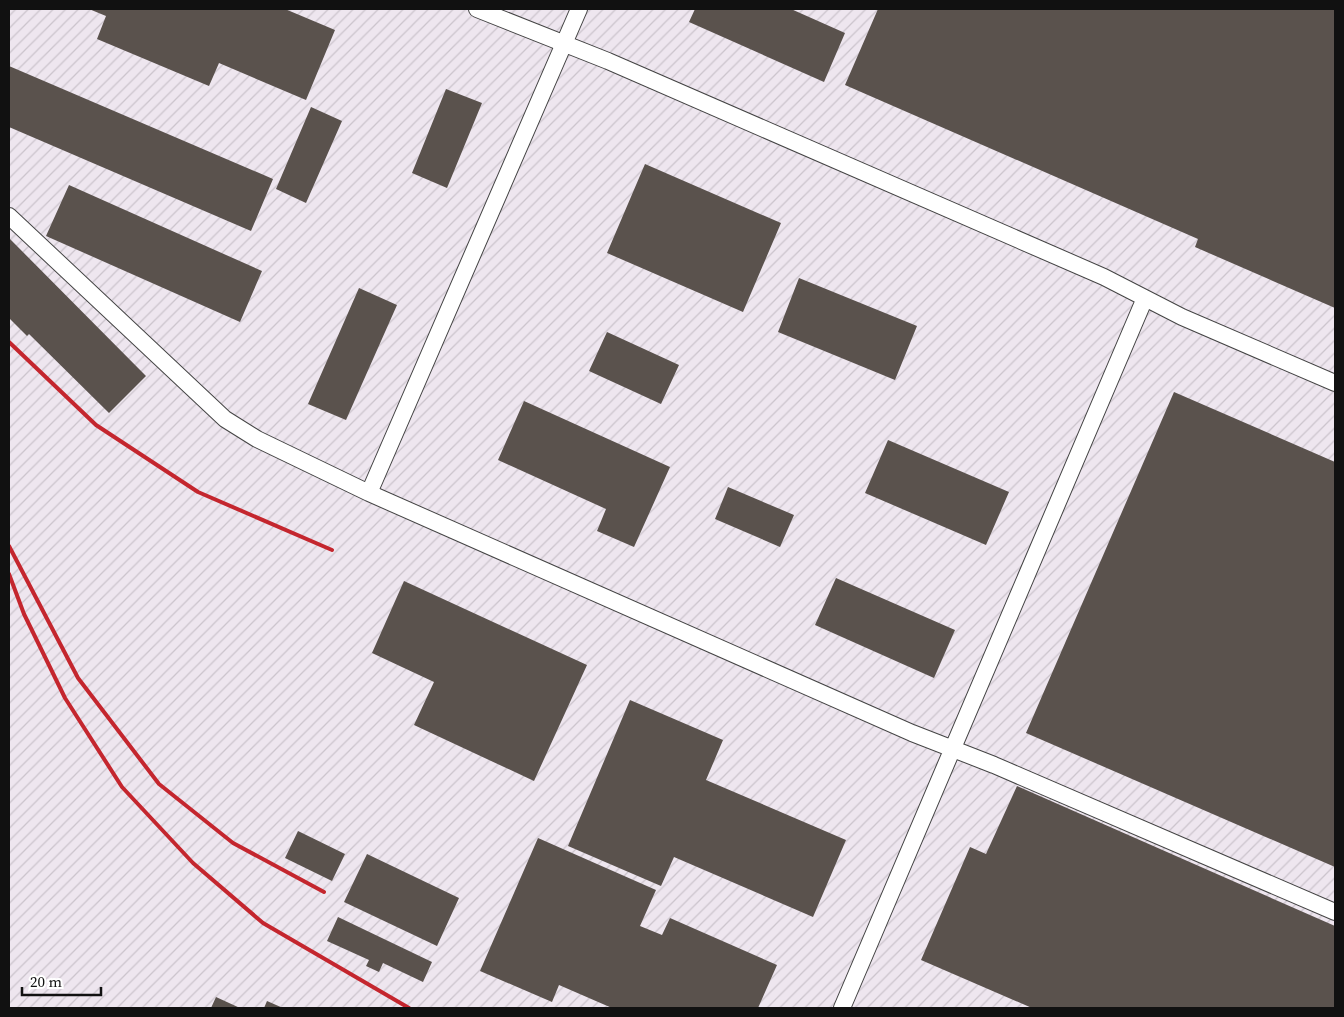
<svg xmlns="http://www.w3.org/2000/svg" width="1344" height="1017" viewBox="0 0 1344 1017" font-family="'Source Serif 4',serif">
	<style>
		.industrial { fill: url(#industrial-furrows) }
		.building { fill: #5a524d }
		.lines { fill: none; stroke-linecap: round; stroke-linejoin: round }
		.lane-casing { stroke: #444; stroke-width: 18 }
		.lane { stroke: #fff; stroke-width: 16 }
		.rail { stroke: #c4262e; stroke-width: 4 }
	</style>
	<defs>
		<pattern id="industrial-furrows" width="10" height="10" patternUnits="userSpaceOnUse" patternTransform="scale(1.25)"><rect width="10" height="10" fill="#eee6ef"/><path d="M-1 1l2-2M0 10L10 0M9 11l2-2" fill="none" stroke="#cbc4cc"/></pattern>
	</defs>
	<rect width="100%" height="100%" fill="#fffdf5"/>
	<path class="industrial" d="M9 9H1335V1008H9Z"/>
	<path class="building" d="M89 9H285L335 30 306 100 219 63 209 86 97 39 106 16Z
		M695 9H791L845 33 824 82 689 22Z
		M878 9H1335V308L1195 247 1198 239 845 85Z
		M9 66 273 179 251 231 9 127Z
		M446 89 482 103 447 188 412 173Z
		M311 107 342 121 306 203 276 189Z
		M645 164 781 223 743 312 607 253Z
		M69 185 262 271 240 322 46 236Z
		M9 238 146 376 109 413 29 334 27 336 9 318Z
		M799 278 917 326 895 380 778 332Z
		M359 288 397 305 346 420 308 404Z
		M607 332 679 365 661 404 589 371Z
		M1174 392 1335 462V867L1026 733Z
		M524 401 670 467 634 547 597 531 606 509 498 460Z
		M888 440 1009 492 986 545 865 493Z
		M728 487 794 515 780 547 715 519Z
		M836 578 955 630 934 678 815 625Z
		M404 581 587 665 534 781 414 725 434 682 372 653Z
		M630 700 723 740 706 780 846 840 813 917 674 857 661 886 568 846Z
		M1017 786 1335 926V1008H1032L921 960 970 847 986 854Z
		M298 831 345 854 332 881 285 858Z
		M538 838 656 890 640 926 662 935 670 918 777 965 758 1008H612L559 985 552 1002 480 971Z
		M367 854 459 898 437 946 344 902Z
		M338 917 432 962 423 982 383 963 379 972 366 966 369 960 327 941Z
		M216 997 240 1008H211Z
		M267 1001 283 1008H264Z"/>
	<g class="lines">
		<defs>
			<path id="lane" d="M477 9 608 61 1104 277 1182 317 1335 383
				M9 216 225 419 257 439 369 493 912 733 994 765 1335 912
				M369 493 579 9
				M842 1008 1145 298"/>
		</defs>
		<use href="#lane" class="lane-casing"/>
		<use href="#lane" class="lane"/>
		<path class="rail" d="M9 342 96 425 198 492 332 550
			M9 546 78 678 159 784 233 843 324 892
			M9 574 24 614 65 698 122 787 193 863 263 923 409 1008"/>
	</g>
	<rect width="1344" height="1017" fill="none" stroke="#111111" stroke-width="20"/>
	<path d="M22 987v8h79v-8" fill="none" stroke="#111111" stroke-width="2.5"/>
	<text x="30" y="987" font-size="15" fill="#111111" stroke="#ffffff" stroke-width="4" paint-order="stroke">20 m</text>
</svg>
